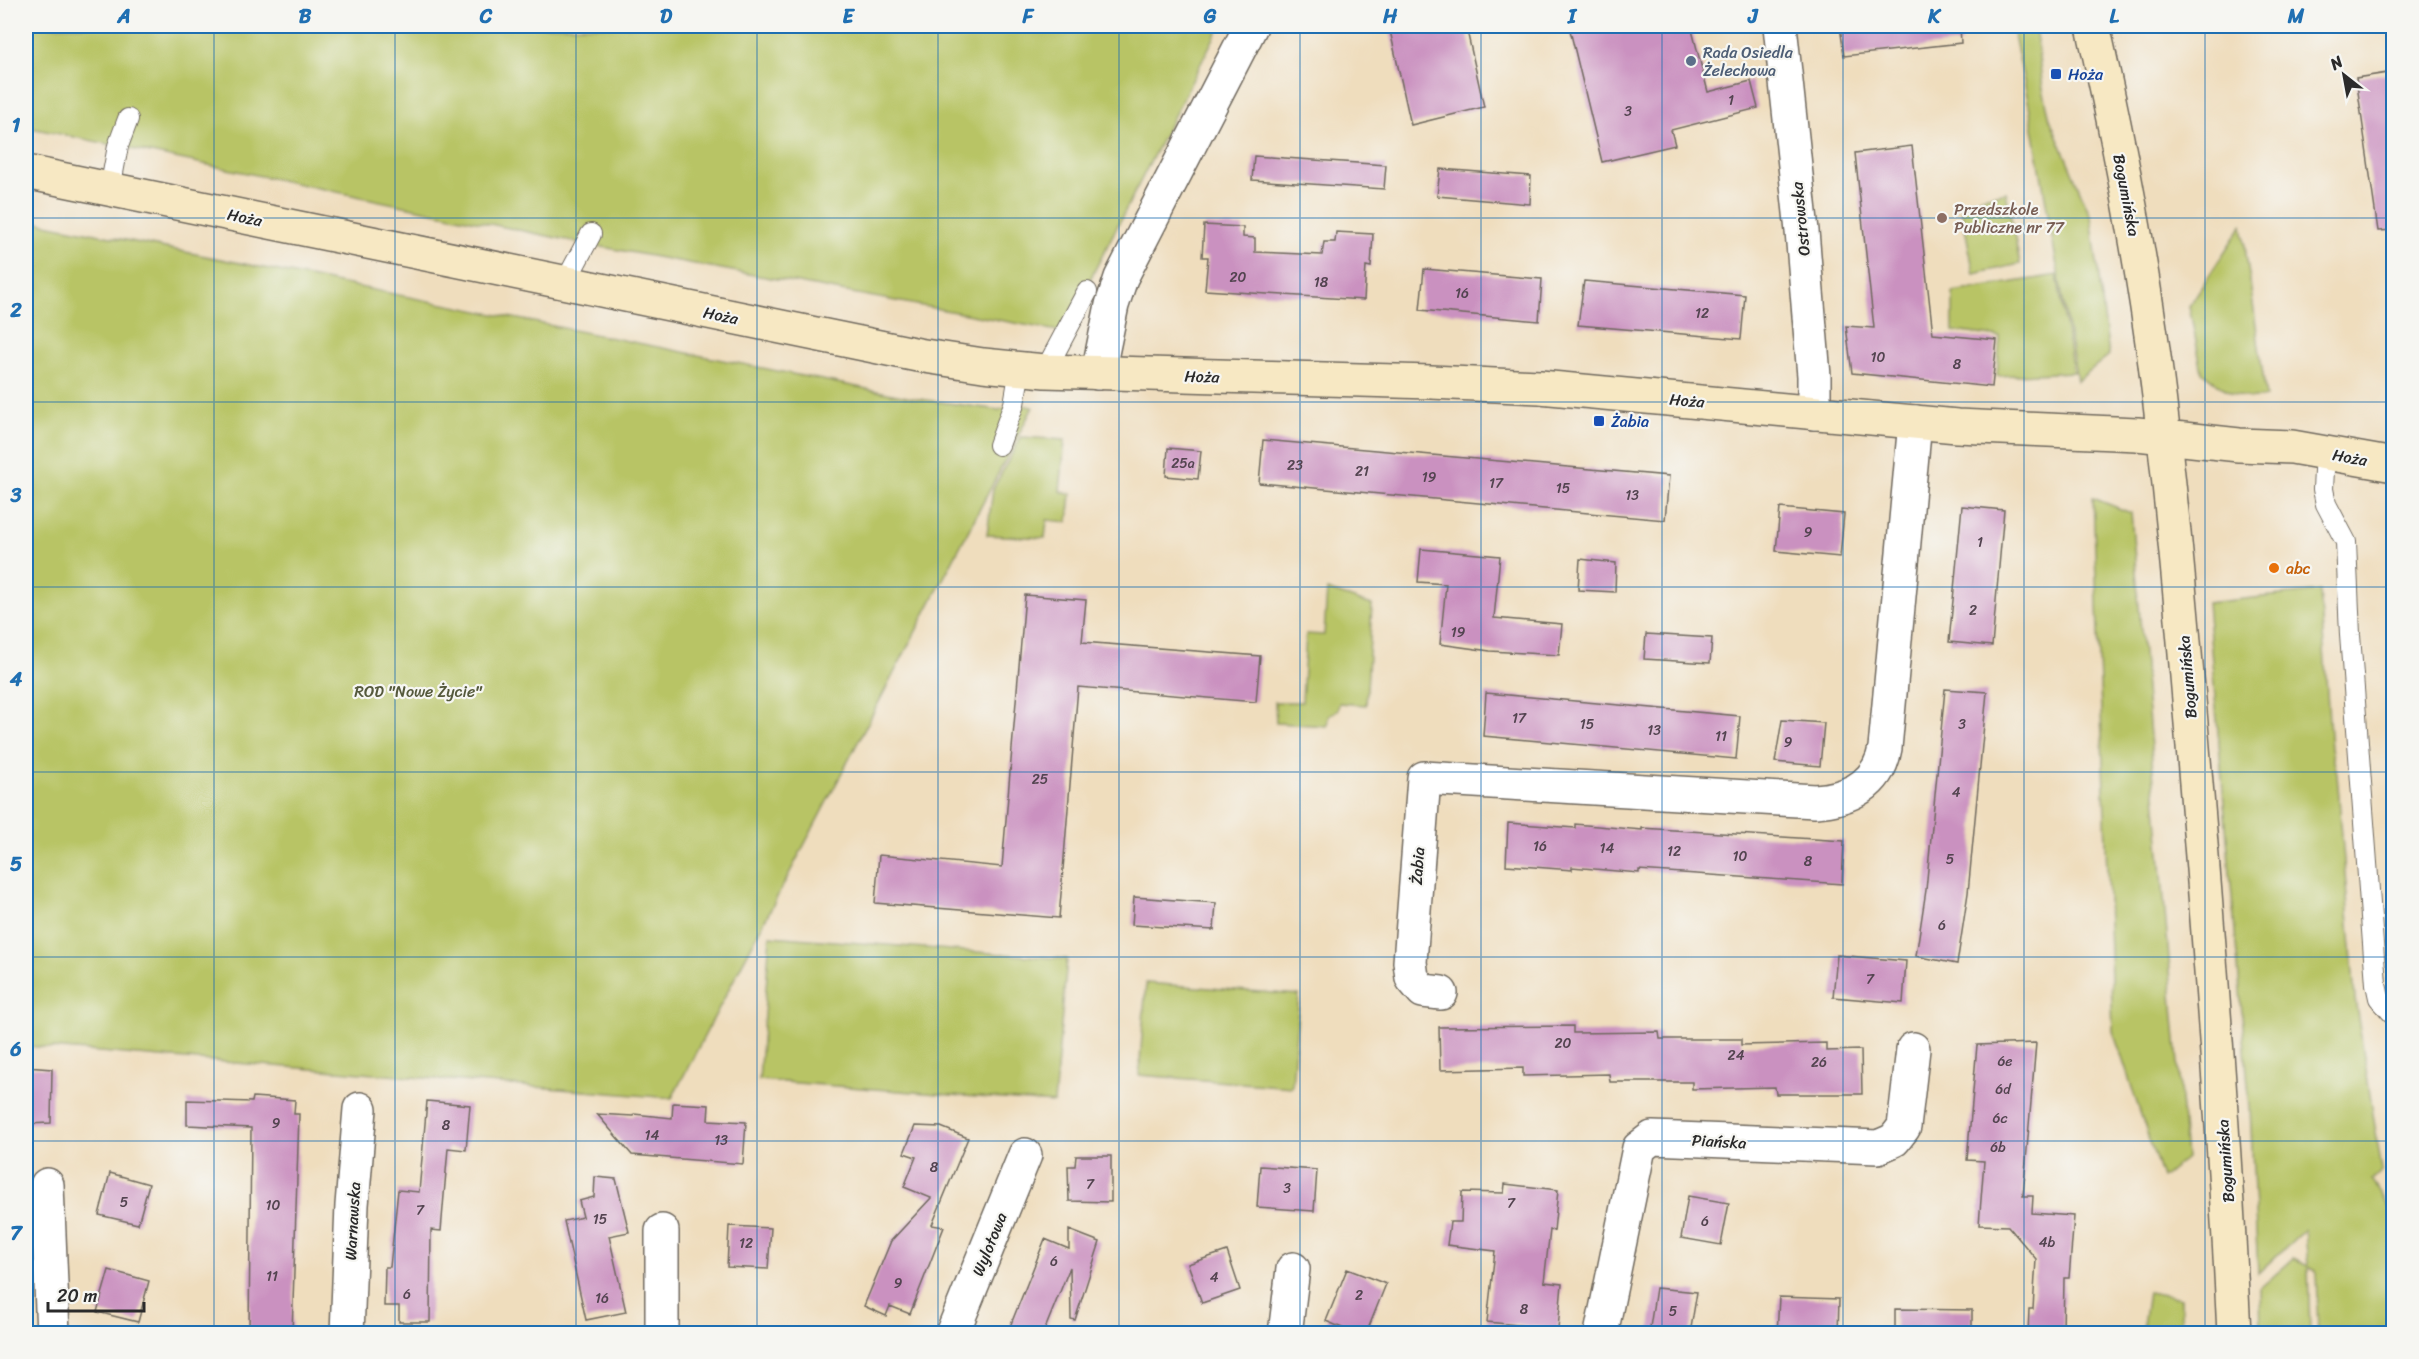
<svg xmlns="http://www.w3.org/2000/svg" width="2419" height="1359" viewBox="0 0 2419 1359" font-family="Sriracha,sans-serif">
	<style>
		.green { fill: #b8c465; stroke: #727848; stroke-width: 1.5 }
		.building { fill: #ca91c0 }
		.lines { fill: none; stroke-linecap: round; stroke-linejoin: round }
		.lane-casing { stroke: #70695e; stroke-width: 22 }
		.street-casing { stroke: #70695e; stroke-width: 36 }
		.secondary-casing { stroke: #70695e; stroke-width: 36 }
		.lane { stroke: #fff; stroke-width: 20 }
		.street { stroke: #fff; stroke-width: 33 }
		.secondary { stroke: #f7e8c3; stroke-width: 33 }
		.grid { fill: none; stroke: #1f6fb2; stroke-width: 1.5; stroke-opacity: 0.55 }
		.service-dot { fill: #5c6f8a; stroke: #f6f6f2; stroke-width: 2 }
		.transit-dot { fill: #1a4fb4; stroke: #f6f6f2; stroke-width: 2 }
		.education-dot { fill: #8d6e63; stroke: #f6f6f2; stroke-width: 2 }
		.food-dot { fill: #e8710a; stroke: #f6f6f2; stroke-width: 2 }
		.labels { text-anchor: middle; stroke-width: 4.5; stroke-linejoin: round; paint-order: stroke }
		.number-label { font-size: 14px; fill: #534450 }
		.service-label { font-size: 16px; fill: #4e5e75; stroke: #f6f6f2; text-anchor: start }
		.transit-label { font-size: 16px; fill: #164399; stroke: #f6f6f2; text-anchor: start }
		.street-label { font-size: 16px; fill: #2b2b2b; stroke: #f6f6f2 }
		.education-label { font-size: 16px; fill: #785e54; stroke: #f6f6f2; text-anchor: start }
		.food-label { font-size: 16px; fill: #c56008; stroke: #f6f6f2; text-anchor: start }
		.park-label { font-size: 16px; fill: #55593c; stroke: #f6f6f2 }
		.neatline { fill: none; stroke: #1f6fb2; stroke-width: 2 }
		.grid-label { font-size: 20px; text-anchor: middle; font-weight: bold; fill: #1f6fb2 }
	</style>
	<rect width="100%" height="100%" fill="#f6f6f2"/>
	<filter id="ink" filterUnits="userSpaceOnUse"><feTurbulence type="fractalNoise" baseFrequency=".0167" numOctaves="2"/><feDisplacementMap in="SourceGraphic" scale="12" xChannelSelector="R" yChannelSelector="G"/><feConvolveMatrix kernelMatrix="1 2 1 2 8 2 1 2 1" color-interpolation-filters="sRGB"/></filter>
	<filter id="wash" filterUnits="userSpaceOnUse"><feTurbulence type="fractalNoise" baseFrequency=".008" numOctaves="4" result="noise"/><feDisplacementMap in="SourceGraphic" scale="24" xChannelSelector="R" yChannelSelector="G"/><feGaussianBlur stdDeviation="1.35" result="paint"/><feColorMatrix in="noise" values="0 0 0 0 0 0 0 0 0 0 0 0 0 0 0 0 0 1.4 0 .05"/><feComposite in="paint" operator="in"/></filter>
	<g filter="url(#wash)">
		<rect width="100%" height="100%" fill="#efddbd"/>
		<path class="green" d="M26 26H1220L1063 332 586 244 26 127Z
			M2012 26H2035L2043 89 2050 119 2091 217 2109 355 2077 381 2029 105Z
			M2006 192 2020 264 1974 274 1960 202Z
			M26 220 912 398 999 410 1014 404 1033 407 672 1098 26 1046Z
			M2242 225 2266 397C2240 403 2221 387 2202 372L2189 306Z
			M2057 275 2073 372 1997 376 2000 337 1953 331V292Z
			M1021 437 1065 440 1060 491 1071 494 1068 522 1047 520 1045 538 987 535 993 489Z
			M2093 498 2131 513 2186 1158 2162 1178 2113 1031Z
			M1327 590 1372 605 1366 705 1339 703 1338 709 1328 717 1327 726 1276 723 1275 702H1302L1306 634 1324 635Z
			M2320 591 2331 749 2337 773 2355 999 2382 1171 2372 1180 2393 1213V1333H2318L2316 1271 2308 1267 2310 1333H2261L2260 1288 2293 1259 2308 1266 2305 1229 2258 1273 2250 1108 2207 603Z
			M770 936 1067 959 1054 1103 759 1080Z
			M1146 983 1299 995 1292 1087 1139 1075Z
			M2148 1292 2181 1298V1333H2142Z"/>
		<g id="blocks">
			<path class="building" d="M1389 26H1466L1484 107 1411 125Z
				M1569 26H1691L1708 92 1751 81 1758 108 1671 130 1675 145 1602 162Z
				M1840 26H1960L1961 43 1844 56Z
				M2394 72V230L2378 231 2356 78Z
				M1912 146 1933 334 1997 340 1992 387 1852 373 1846 326 1874 328 1855 153Z
				M1254 156 1386 165 1384 189 1252 180Z
				M1440 169 1531 176 1530 204 1437 196Z
				M1204 225 1243 227V237L1255 238V252L1322 255 1324 242H1335L1336 232 1373 234 1371 267 1366 266 1364 300 1205 290 1208 257H1202Z
				M1424 269 1542 279 1539 321 1420 310Z
				M1584 281 1745 295 1741 339 1578 325Z
				M1263 440 1669 476 1665 520 1259 483Z
				M1168 448 1201 451 1198 479 1166 476Z
				M1962 506 2004 510 1992 646 1949 642Z
				M1780 508 1844 514 1840 557 1776 551Z
				M1421 549 1500 556 1494 618 1562 624 1559 655 1490 651 1440 644 1446 584 1418 582Z
				M1580 559 1616 563 1615 592 1578 590Z
				M1025 595 1086 600 1082 642 1260 656 1256 702 1078 687 1059 918 875 903 879 855 1002 867Z
				M1646 634 1712 638 1710 663 1644 659Z
				M1945 689 1987 692 1968 893 1957 964 1916 956 1926 890Z
				M1486 693 1740 716 1736 759 1483 736Z
				M1782 720 1824 723 1820 766 1775 762Z
				M1508 823 1575 828V824L1642 830V828L1844 841 1842 884 1639 870V873L1572 867V870L1506 865Z
				M1134 897 1216 903 1214 930 1132 925Z
				M1837 955 1906 961 1903 1003 1833 997Z
				M1573 1026V1033L1659 1032 1660 1039H1741V1045L1826 1043V1051L1861 1050 1862 1094H1776L1775 1087 1692 1089V1082H1610L1609 1074 1523 1076V1068L1440 1070 1439 1027Z
				M2036 1043 2023 1196H2033L2032 1213 2074 1216 2069 1278H2064L2063 1334H2028L2029 1309H2033L2036 1259 2008 1226 1979 1225 1984 1161 1967 1160 1977 1045Z
				M26 1067 52 1069 51 1123 26 1124Z
				M253 1097 295 1100 294 1114H299L292 1334H249L251 1128 187 1125V1100L252 1102Z
				M427 1101 470 1105 466 1150 448 1148 441 1231 431 1230 430 1322H399V1306H384L385 1267H390L398 1190 419 1192Z
				M673 1103 709 1105 708 1120 746 1122 743 1164 632 1155 597 1114 633 1116 634 1114 672 1118Z
				M915 1126 941 1127 968 1138 932 1225 944 1227 910 1314 890 1306 886 1316 864 1306 891 1241 931 1198 904 1187 916 1157 904 1153Z
				M1076 1156H1111V1202L1069 1201 1068 1166H1075Z
				M1260 1166 1317 1170 1314 1211 1257 1207Z
				M110 1173 149 1184 138 1224 99 1215Z
				M595 1177 616 1179 629 1232 609 1236 626 1312 586 1320 564 1221 583 1217 579 1201 594 1197Z
				M1505 1184 1558 1190 1554 1231 1550 1230 1544 1282 1562 1284 1558 1329 1487 1322 1495 1251 1447 1245 1450 1222H1461L1462 1192 1504 1193Z
				M1688 1196 1729 1203 1721 1245 1681 1238Z
				M729 1226 771 1228 768 1269 727 1267Z
				M1069 1230 1100 1242 1075 1320 1071 1319 1070 1267 1043 1334H1007L1045 1239 1069 1249Z
				M1227 1251 1240 1290 1202 1303 1188 1264Z
				M1347 1269 1386 1284 1366 1334H1356L1326 1321Z
				M109 1270 149 1281 138 1322 97 1312Z
				M1656 1288 1697 1292 1690 1334H1649Z
				M1779 1297 1839 1299 1838 1334H1777Z
				M1895 1309 1972 1310V1334H1895Z"/>
		</g>
	</g>
	<g filter="url(#ink)">
		<use href="#blocks" fill-opacity="0" stroke="#70695e" stroke-width="1.5"/>
		<g class="lines">
			<defs>
				<path id="lane" d="M110 189 118 146 128 119
					M565 283 591 234
					M1045 371 1087 292
					M999 445 1014 404 1020 369
					M2325 452 2323 489 2326 504 2346 542 2350 635 2376 984 2379 998 2394 1015"/>
				<path id="street" d="M1780 26 1802 231 1814 376V413
					M1098 373 1112 305 1121 278 1251 26
					M1441 993 1423 991 1412 978 1410 962 1424 778 1815 801C1849 799 1879 785 1885 748L1915 422
					M47 1185 53 1334
					M662 1231V1334
					M347 1334 352 1205 360 1109
					M952 1334 1025 1155
					M1285 1334 1293 1269
					M1601 1334 1639 1148 1652 1138 1878 1147 1894 1140 1904 1127 1913 1049"/>
				<path id="secondary" d="M2093 26C2118 137 2140 250 2155 364 2172 495 2183 627 2194 759 2210 950 2225 1142 2234 1334
					M26 172 918 355 983 365 1045 371 1431 382 1540 387 1957 426 2137 434 2239 445 2292 447 2394 465"/>
			</defs>
			<use href="#lane" class="lane-casing"/>
			<use href="#street" class="street-casing"/>
			<use href="#secondary" class="secondary-casing"/>
			<use href="#lane" class="lane"/>
			<use href="#street" class="street"/>
			<use href="#secondary" class="secondary"/>
		</g>
	</g>
	<path class="grid" d="M214 26V1334M395 26V1334M576 26V1334M757 26V1334M938 26V1334M1119 26V1334M1300 26V1334M1481 26V1334M1662 26V1334M1843 26V1334M2024 26V1334M2205 26V1334M26 218H2394M26 402H2394M26 587H2394M26 772H2394M26 957H2394M26 1141H2394"/>
	<circle class="service-dot" cx="1691" cy="61" r="6"/>
	<g class="transit-dot">
		<rect x="2050" y="68" width="12" height="12" rx="3"/>
		<rect x="1593" y="415" width="12" height="12" rx="3"/>
	</g>
	<circle class="education-dot" cx="1942" cy="218" r="6"/>
	<circle class="food-dot" cx="2274" cy="568" r="6"/>
	<g class="labels">
		<g class="number-label">
			<text x="1731" y="105">1</text>
			<text x="1628" y="116">3</text>
			<text x="1238" y="282">20</text>
			<text x="1321" y="287">18</text>
			<text x="1462" y="298">16</text>
			<text x="1702" y="318">12</text>
			<text x="1878" y="362">10</text>
			<text x="1957" y="369">8</text>
			<text x="1183" y="468">25a</text>
			<text x="1295" y="470">23</text>
			<text x="1362" y="476">21</text>
			<text x="1429" y="482">19</text>
			<text x="1496" y="488">17</text>
			<text x="1563" y="493">15</text>
			<text x="1632" y="500">13</text>
			<text x="1808" y="537">9</text>
			<text x="1980" y="547">1</text>
			<text x="1973" y="615">2</text>
			<text x="1458" y="637">19</text>
			<text x="1519" y="723">17</text>
			<text x="1587" y="729">15</text>
			<text x="1962" y="729">3</text>
			<text x="1654" y="735">13</text>
			<text x="1721" y="741">11</text>
			<text x="1788" y="747">9</text>
			<text x="1040" y="784">25</text>
			<text x="1956" y="797">4</text>
			<text x="1540" y="851">16</text>
			<text x="1607" y="853">14</text>
			<text x="1674" y="856">12</text>
			<text x="1740" y="861">10</text>
			<text x="1950" y="864">5</text>
			<text x="1808" y="866">8</text>
			<text x="1942" y="930">6</text>
			<text x="1870" y="984">7</text>
			<text x="1563" y="1048">20</text>
			<text x="1736" y="1060">24</text>
			<text x="2005" y="1066">6e</text>
			<text x="1819" y="1067">26</text>
			<text x="2003" y="1094">6d</text>
			<text x="2000" y="1123">6c</text>
			<text x="276" y="1128">9</text>
			<text x="446" y="1130">8</text>
			<text x="652" y="1140">14</text>
			<text x="721" y="1145">13</text>
			<text x="1998" y="1152">6b</text>
			<text x="934" y="1172">8</text>
			<text x="1090" y="1189">7</text>
			<text x="1287" y="1193">3</text>
			<text x="124" y="1207">5</text>
			<text x="1511" y="1208">7</text>
			<text x="273" y="1210">10</text>
			<text x="420" y="1215">7</text>
			<text x="600" y="1224">15</text>
			<text x="1705" y="1226">6</text>
			<text x="2047" y="1247">4b</text>
			<text x="746" y="1248">12</text>
			<text x="1054" y="1266">6</text>
			<text x="272" y="1281">11</text>
			<text x="1214" y="1282">4</text>
			<text x="898" y="1288">9</text>
			<text x="407" y="1299">6</text>
			<text x="1359" y="1300">2</text>
			<text x="602" y="1303">16</text>
			<text x="1524" y="1314">8</text>
			<text x="1673" y="1316">5</text>
		</g>
		<g class="service-label">
			<text x="1703" y="58">Rada Osiedla<tspan x="1703" dy="18">Żelechowa</tspan></text>
		</g>
		<g class="transit-label">
			<text x="2068" y="80">Hoża</text>
			<text x="1611" y="427">Żabia</text>
		</g>
		<g class="street-label">
			<text transform="translate(2127 195) rotate(79)" y="6">Bogumińska</text>
			<text transform="translate(245 217) rotate(12)" y="6">Hoża</text>
			<text transform="translate(1800 219) rotate(-96)" y="6">Ostrowska</text>
			<text transform="translate(721 315) rotate(12)" y="6">Hoża</text>
			<text transform="translate(1202 376) rotate(2)" y="6">Hoża</text>
			<text transform="translate(1687 400) rotate(5)" y="6">Hoża</text>
			<text transform="translate(2350 457) rotate(10)" y="6">Hoża</text>
			<text transform="translate(2187 677) rotate(-95)" y="6">Bogumińska</text>
			<text transform="translate(1417 866) rotate(-86)" y="6">Żabia</text>
			<text transform="translate(1719 1141) rotate(3)" y="6">Piańska</text>
			<text transform="translate(2225 1161) rotate(-94)" y="6">Bogumińska</text>
			<text transform="translate(352 1221) rotate(-87)" y="6">Warnawska</text>
			<text transform="translate(989 1244) rotate(-68)" y="6">Wylotowa</text>
		</g>
		<g class="education-label">
			<text x="1954" y="215">Przedszkole<tspan x="1954" dy="18">Publiczne nr 77</tspan></text>
		</g>
		<g class="food-label">
			<text x="2286" y="574">abc</text>
		</g>
		<g class="park-label">
			<text x="418" y="697">ROD "Nowe Życie"</text>
		</g>
	</g>
	<rect width="2419" height="1359" fill="none" stroke="#f6f6f2" stroke-width="66"/>
	<g transform="translate(2344 75) rotate(329)" stroke="#f6f6f2" stroke-width="4.5" paint-order="stroke">
	<path d="M0-4.5L10 22L0 15L-10 22Z" fill="#2b2b2b"/>
	<text y="-9" font-size="16" font-weight="bold" text-anchor="middle" fill="#2b2b2b">N</text>
	</g>
	<path d="M48 1302v9h96v-9" fill="none" stroke="#2b2b2b" stroke-width="3"/>
	<text x="57" y="1302" font-size="18" fill="#2b2b2b" stroke="#f6f6f2" stroke-width="4.5" paint-order="stroke">20 m</text>
	<rect x="33" y="33" width="2353" height="1293" class="neatline"/>
	<g class="grid-label">
		<text x="124" y="23">A</text>
		<text x="305" y="23">B</text>
		<text x="486" y="23">C</text>
		<text x="666" y="23">D</text>
		<text x="848" y="23">E</text>
		<text x="1028" y="23">F</text>
		<text x="1210" y="23">G</text>
		<text x="1390" y="23">H</text>
		<text x="1572" y="23">I</text>
		<text x="1753" y="23">J</text>
		<text x="1934" y="23">K</text>
		<text x="2114" y="23">L</text>
		<text x="2296" y="23">M</text>
		<text x="16" y="132">1</text>
		<text x="16" y="317">2</text>
		<text x="16" y="502">3</text>
		<text x="16" y="686">4</text>
		<text x="16" y="871">5</text>
		<text x="16" y="1056">6</text>
		<text x="16" y="1240">7</text>
	</g>
</svg>
